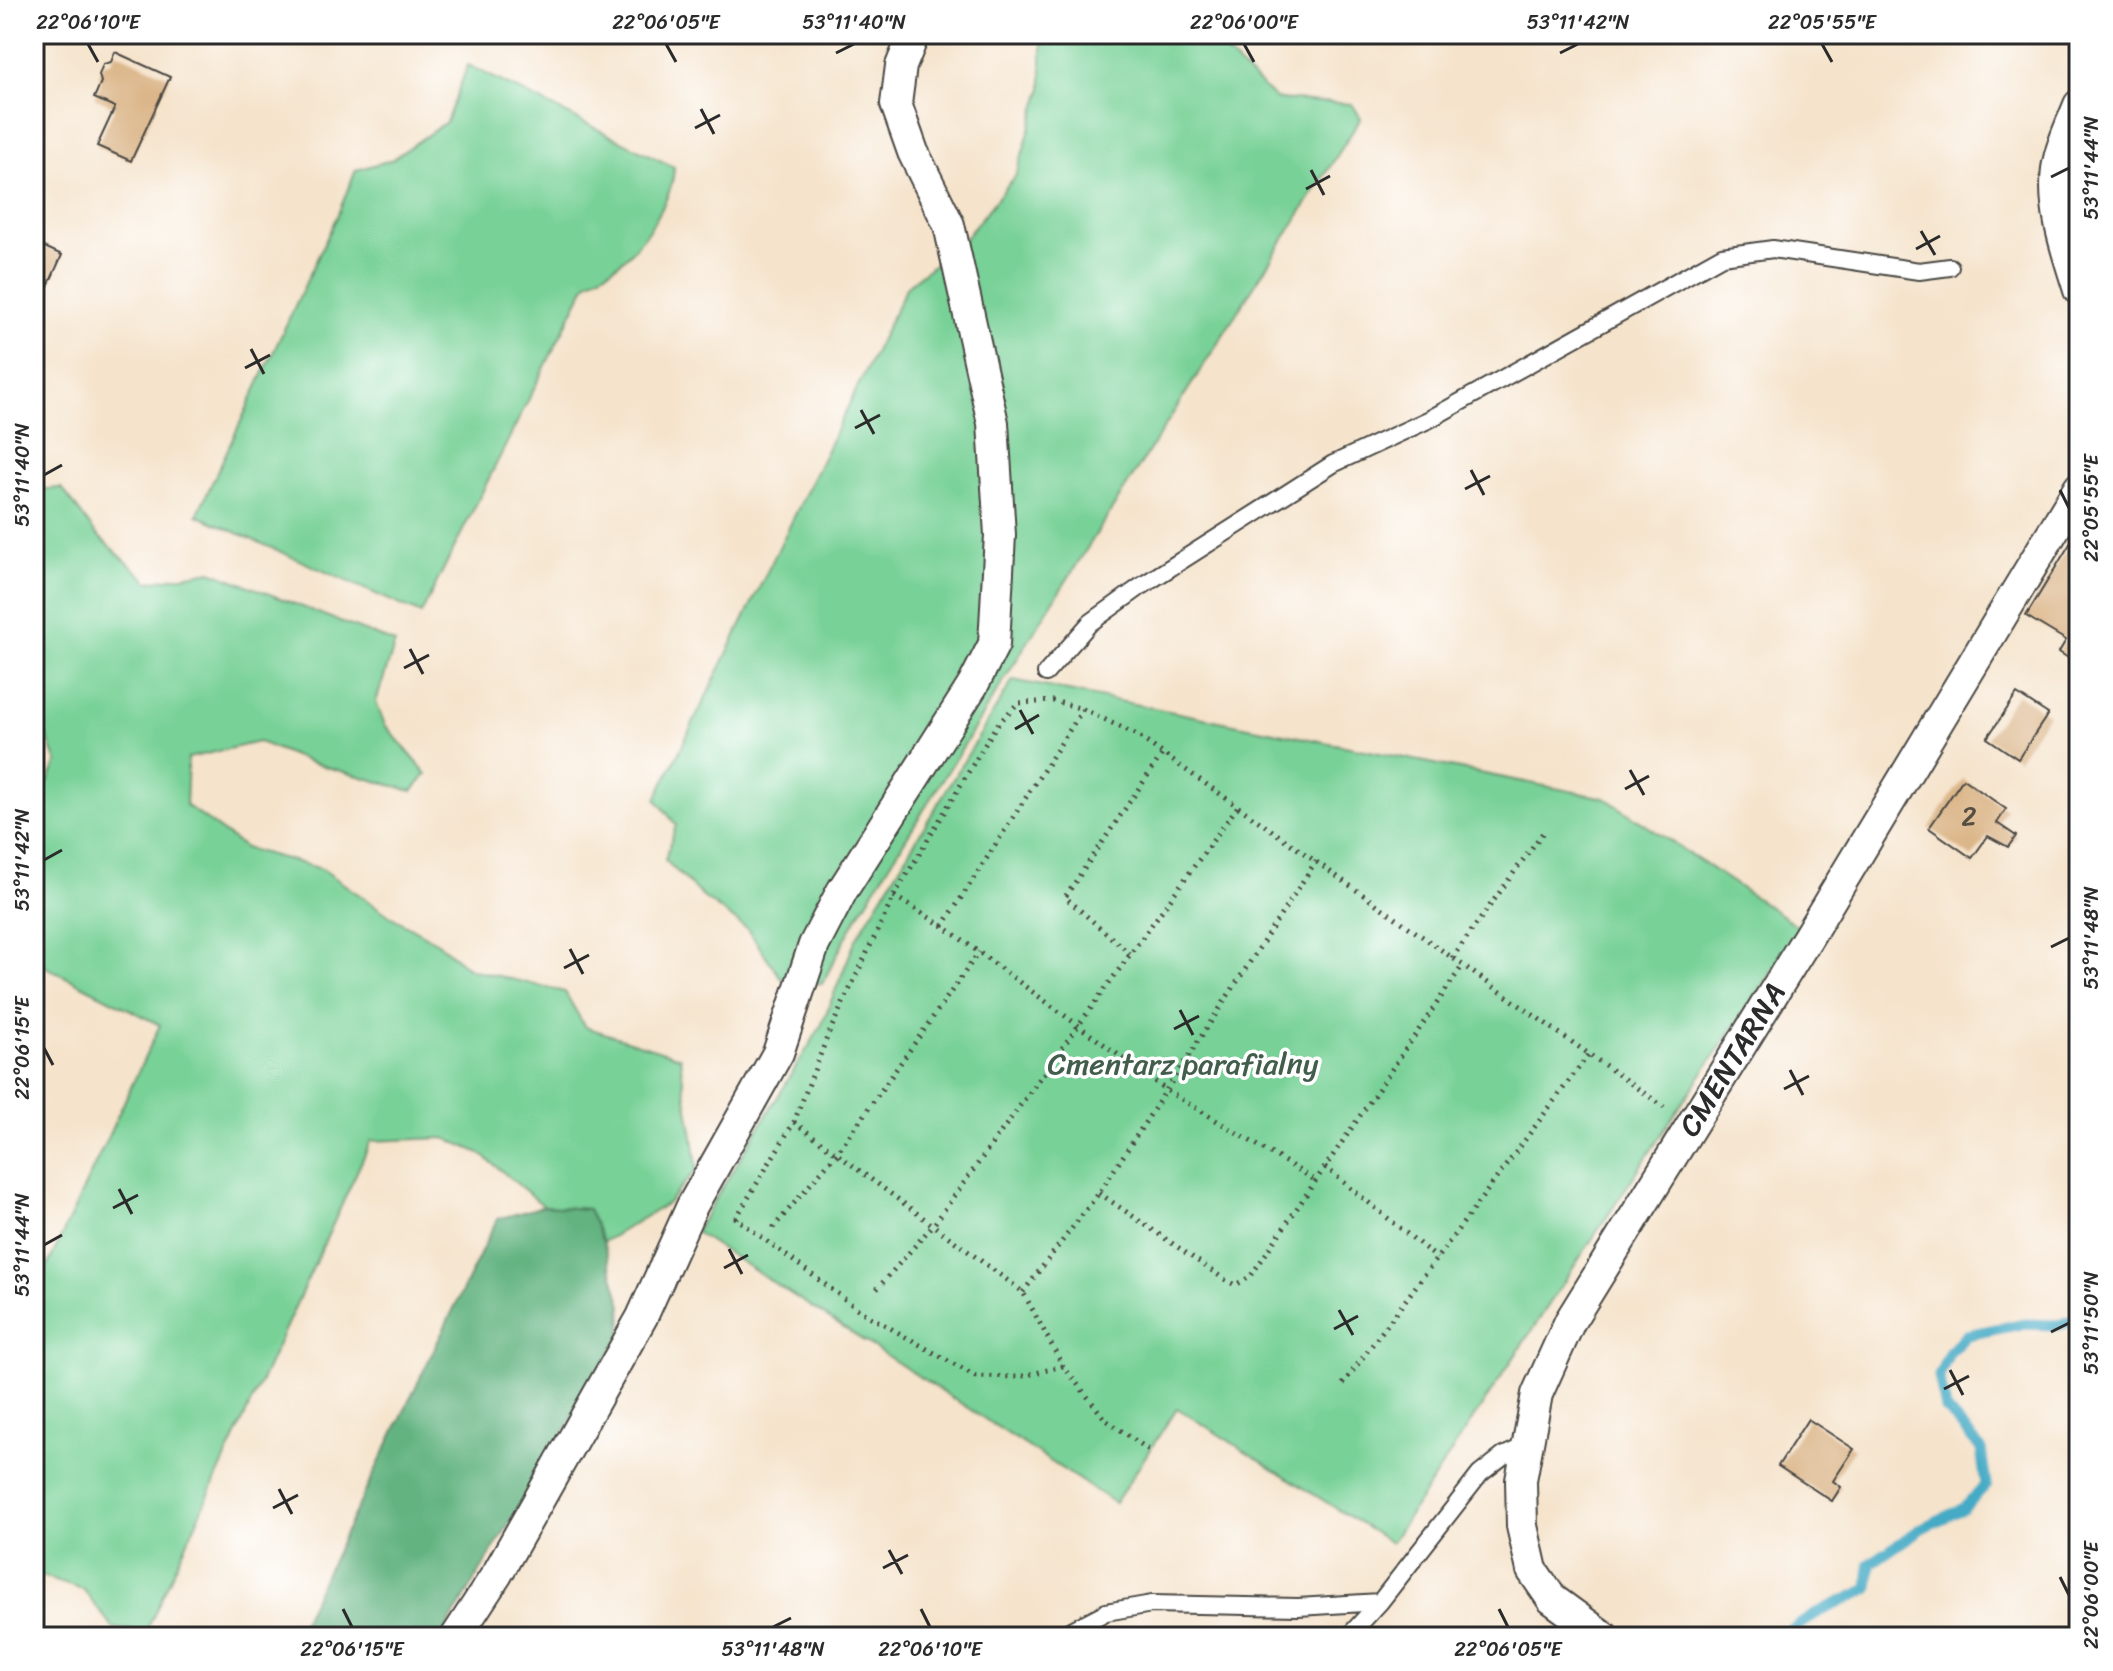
<svg xmlns="http://www.w3.org/2000/svg" width="2113" height="1671" viewBox="0 0 2113 1671" font-family="Sriracha,sans-serif">
	<style>
		.green { fill: #78d197; stroke: #527e61; stroke-width: 2 }
		.forest { fill: #62b380; stroke: #466f56; stroke-width: 2 }
		.lines { fill: none; stroke-linecap: round; stroke-linejoin: round }
		.stream { stroke: #45aac5; stroke-width: 11 }
		.building { fill: #dbb689 }
		.lane-casing { stroke: #494743; stroke-width: 20 }
		.street-casing { stroke: #494743; stroke-width: 34 }
		.path { stroke: #494743; stroke-width: 5; stroke-dasharray: 2 6; stroke-linecap: butt }
		.lane { stroke: #fff; stroke-width: 16 }
		.street { stroke: #fff; stroke-width: 30 }
		.ticks { fill: none; stroke: #2b2b2b; stroke-width: 3 }
		.labels { text-anchor: middle; stroke-width: 7; stroke-linejoin: round; paint-order: stroke }
		.number-label { font-size: 26px; fill: #574e42 }
		.street-label { font-size: 30px; fill: #2b2b2b; stroke: #fff }
		.park-label { font-size: 30px; fill: #425d4b; stroke: #fff }
		.neatline { fill: none; stroke: #2b2b2b; stroke-width: 3 }
		.ticks-label { font-size: 20px; text-anchor: middle; fill: #2b2b2b }
	</style>
	<rect width="100%" height="100%" fill="#fff"/>
	<filter id="ink" filterUnits="userSpaceOnUse"><feTurbulence type="fractalNoise" baseFrequency=".0125" numOctaves="2"/><feDisplacementMap in="SourceGraphic" scale="16" xChannelSelector="R" yChannelSelector="G"/><feConvolveMatrix kernelMatrix="1 2 1 2 8 2 1 2 1" color-interpolation-filters="sRGB"/></filter>
	<filter id="wash" filterUnits="userSpaceOnUse"><feTurbulence type="fractalNoise" baseFrequency=".006" numOctaves="4" result="noise"/><feDisplacementMap in="SourceGraphic" scale="32" xChannelSelector="R" yChannelSelector="G"/><feGaussianBlur stdDeviation="1.8" result="paint"/><feColorMatrix in="noise" values="0 0 0 0 0 0 0 0 0 0 0 0 0 0 0 0 0 1.4 0 .05"/><feComposite in="paint" operator="in"/></filter>
	<g filter="url(#wash)">
		<rect width="100%" height="100%" fill="#f5e3cb"/>
		<path class="green" d="M1042 34H1210L1225 52 1276 99 1352 104 1361 118 1037 627 853 924 822 984 782 979 747 929 703 897 665 860 676 825 656 799 907 286 962 242 1016 175 1042 89Z
			M468 65 674 167C673 199 647 237 624 259 614 269 599 275 587 283L421 614 197 515 338 214 356 170 391 160 446 122Z
			M62 488 96 534 149 582 211 571 395 643 376 702 385 725 427 774 412 791 309 762 259 742 188 758 186 805 245 848 322 869 390 916 438 943 469 969 565 992 585 1027 680 1057C684 1095 694 1131 697 1169L668 1203 603 1242 588 1209 544 1206 480 1153 445 1138 371 1141 146 1632 113 1628 83 1589 34 1573V1295L160 1025 46 967 34 951V811L57 762 34 704V490Z
			M1013 680 1605 798 1801 928 1675 1114 1391 1543 1177 1408 1115 1503 695 1232 821 1026 856 939Z"/>
		<path class="forest" d="M544 1206 588 1209 603 1242 622 1306 621 1336 441 1637H295L497 1219Z"/>
		<g class="lines">
			<path class="stream" d="M1781 1637 1817 1613 1868 1589 1870 1564 1922 1528 1964 1508 1986 1485 1981 1449 1946 1409 1939 1376 1949 1353 1967 1335 2021 1324 2059 1325 2079 1318"/>
		</g>
		<g id="blocks">
			<path class="building" d="M115 52 170 77 131 161 97 146 115 107 94 98 101 82 99 75 103 64 111 62Z
				M34 242 62 255 36 313 34 312Z
				M2079 529V665L2059 652 2066 640 2026 616Z
				M2017 694 2048 714 2018 759 1987 738Z
				M1963 779 2006 809 1997 823 2016 836 2008 847 1988 836 1972 858 1929 828Z
				M1808 1419 1854 1449 1833 1481 1841 1487 1832 1501 1778 1466Z"/>
		</g>
	</g>
	<g filter="url(#ink)">
		<use href="#blocks" fill-opacity="0" stroke="#494743" stroke-width="2"/>
		<g class="lines">
			<defs>
				<path id="lane" d="M1046 673 1090 623 1140 587 1333 464 1430 419 1722 256 1773 249 1919 271 1950 267
					M1058 1637 1106 1612 1152 1604 1298 1607 1380 1602
					M1348 1637 1380 1602 1480 1474 1503 1456 1527 1445"/>
				<g id="street">
					<path d="M2079 105C2071 125 2060 148 2057 169 2052 212 2067 251 2079 290"/>
					<path d="M456 1637 497 1574 642 1317 692 1206 778 1053 814 945 842 891 973 685 994 644 1000 535 993 423 949 225 913 152 896 104 901 66 914 34"/>
					<path id="s1" d="M1604 1637 1552 1599 1532 1570 1522 1526 1521 1480 1537 1394 1570 1321 1808 937 2079 488"/>
				</g>
			</defs>
			<use href="#lane" class="lane-casing"/>
			<use href="#street" class="street-casing"/>
			<path class="path" d="M894 896 943 926 1166 1090 1315 1180
				M943 926 1083 709
				M1130 954 1065 897 1163 753
				M1452 958 1544 831
				M794 1122 1023 1292 1063 1366 1106 1420 1149 1450
				M1325 1167 1437 1258
				M1099 1193 1224 1279 1235 1285 1250 1277 1463 965
				M773 1228 837 1153 979 952
				M877 1289 934 1224 1238 806
				M1023 1292 1099 1193 1316 861
				M1063 1366 1019 1377 975 1376 862 1312 736 1218 794 1122 828 1035 894 896 996 726 1018 703 1054 701 1083 709 1135 734 1664 1107
				M1343 1384 1589 1054"/>
			<use href="#lane" class="lane"/>
			<use href="#street" class="street"/>
		</g>
	</g>
	<path class="ticks" d="M88 44 98 62M666 44 676 62M1244 44 1254 62M1822 44 1832 62M836 53 854 44M1560 53 1578 44M701 109 714 134M695 128 720 115M1311 170 1324 195M2051 177 2069 168M1306 189 1330 176M1921 231 1935 255M1916 249 1940 236M251 349 264 374M245 368 270 355M861 410 874 434M855 428 880 415M1471 470 1484 495M44 475 62 465M1465 489 1490 476M2060 490 2069 508M410 649 423 674M404 668 429 655M1020 710 1033 734M1015 729 1039 715M1630 770 1644 795M1625 789 1649 776M44 860 62 850M2051 947 2069 938M570 949 583 974M564 968 589 955M1180 1010 1193 1035M1174 1029 1199 1016M44 1048 53 1065M1790 1070 1803 1095M1784 1089 1809 1076M119 1189 132 1214M113 1208 138 1195M44 1245 62 1235M729 1249 742 1274M724 1268 748 1255M1339 1310 1353 1335M1334 1329 1358 1316M2051 1332 2069 1323M1950 1370 1963 1395M1944 1389 1969 1376M279 1489 292 1514M273 1508 298 1495M889 1550 902 1574M883 1568 908 1555M2060 1577 2069 1595M343 1609 352 1627M921 1609 930 1627M1499 1609 1508 1627M773 1627 791 1618"/>
	<g class="labels">
		<g class="number-label">
			<text x="1969" y="825">2</text>
		</g>
		<g class="street-label">
			<text dy="10" stroke="none"><textPath href="#s1" startOffset="666">CMENTARNA</textPath></text>
		</g>
		<g class="park-label">
			<text x="1183" y="1074">Cmentarz parafialny</text>
		</g>
	</g>
	<rect width="2113" height="1671" fill="none" stroke="#fff" stroke-width="88"/>
	<rect x="44" y="44" width="2025" height="1583" class="neatline"/>
	<g class="ticks-label">
		<text x="88" y="29">22°06'10"E</text>
		<text x="666" y="29">22°06'05"E</text>
		<text x="854" y="29">53°11'40"N</text>
		<text x="1244" y="29">22°06'00"E</text>
		<text x="1578" y="29">53°11'42"N</text>
		<text x="1822" y="29">22°05'55"E</text>
		<text transform="translate(2091 168) rotate(-90)" y="7">53°11'44"N</text>
		<text transform="translate(22 475) rotate(-90)" y="7">53°11'40"N</text>
		<text transform="translate(2091 508) rotate(-90)" y="7">22°05'55"E</text>
		<text transform="translate(22 860) rotate(-90)" y="7">53°11'42"N</text>
		<text transform="translate(2091 938) rotate(-90)" y="7">53°11'48"N</text>
		<text transform="translate(22 1048) rotate(-90)" y="7">22°06'15"E</text>
		<text transform="translate(22 1245) rotate(-90)" y="7">53°11'44"N</text>
		<text transform="translate(2091 1323) rotate(-90)" y="7">53°11'50"N</text>
		<text transform="translate(2091 1595) rotate(-90)" y="7">22°06'00"E</text>
		<text x="352" y="1656">22°06'15"E</text>
		<text x="773" y="1656">53°11'48"N</text>
		<text x="930" y="1656">22°06'10"E</text>
		<text x="1508" y="1656">22°06'05"E</text>
	</g>
</svg>
